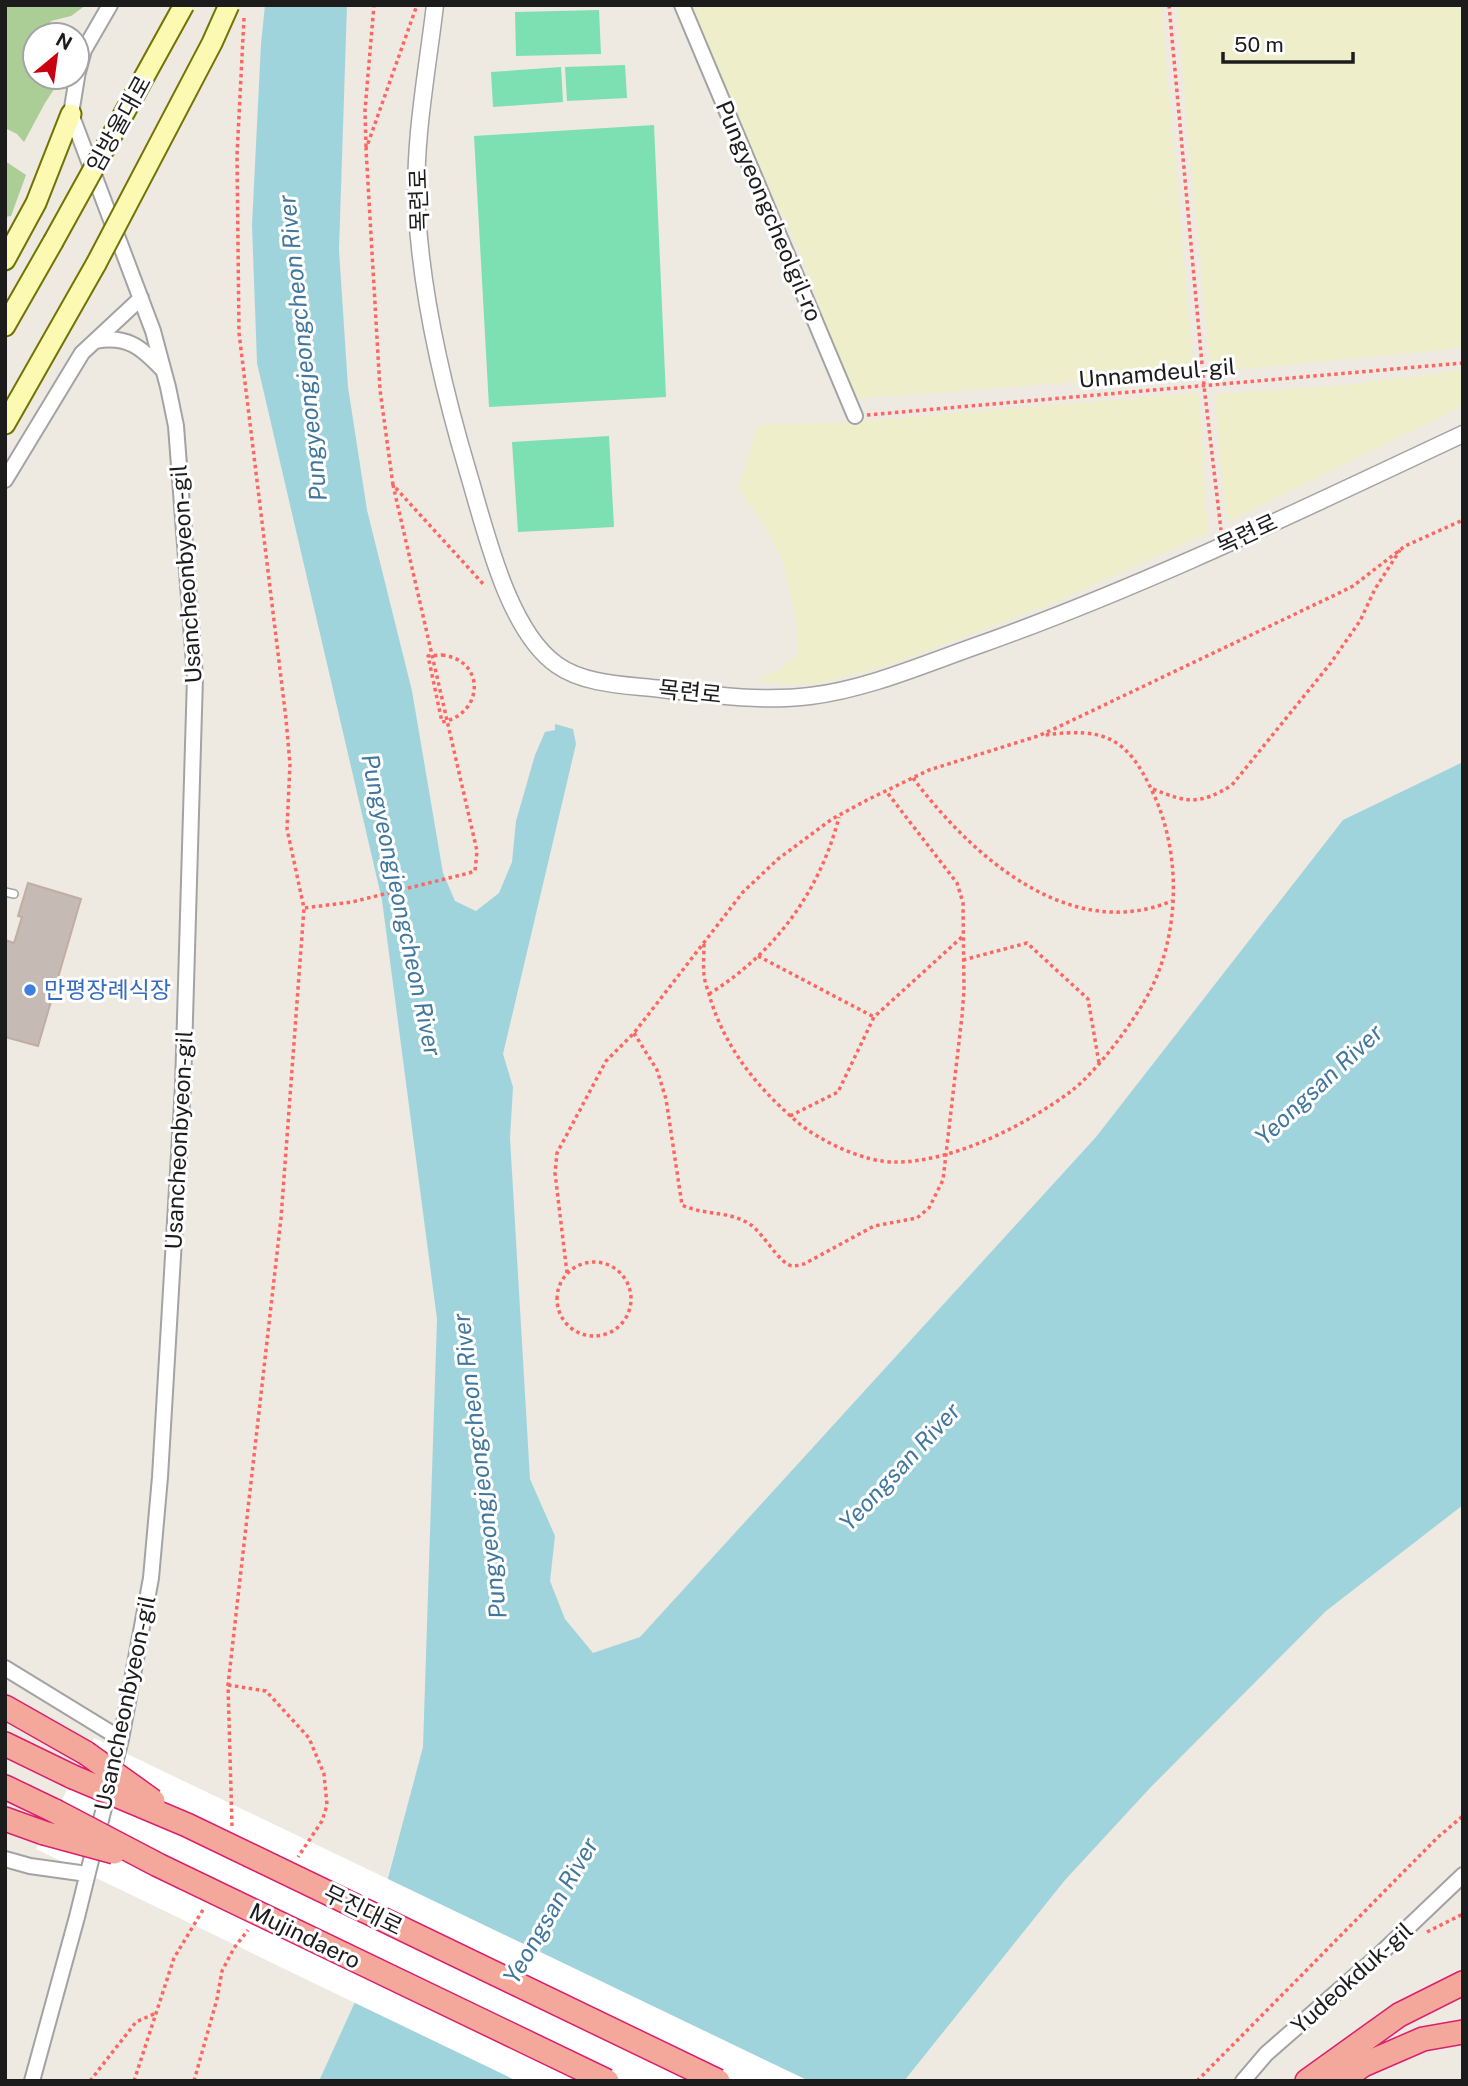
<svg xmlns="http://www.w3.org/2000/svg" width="1468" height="2086" viewBox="0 0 1468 2086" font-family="'Public Sans','Noto Sans KR',sans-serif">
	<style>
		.farmland { fill: #eeeecb }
		.forest { fill: #aace95 }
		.pitch { fill: #7ce0b2 }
		.water { fill: #a0d4dd }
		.pier { fill: #fff }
		.building { fill: #c5bab4; stroke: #c0aea3; stroke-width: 2 }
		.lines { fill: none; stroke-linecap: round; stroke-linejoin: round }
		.service-casing { stroke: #a3a3a3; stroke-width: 10 }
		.minor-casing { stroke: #a3a3a3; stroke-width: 18 }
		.tertiary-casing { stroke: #a3a3a3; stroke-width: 19 }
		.secondary-casing { stroke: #707402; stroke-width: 23 }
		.trunk-casing { stroke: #db1f6e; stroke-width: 26 }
		.path { stroke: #fd6763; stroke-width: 3.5; stroke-dasharray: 3.5 3.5; stroke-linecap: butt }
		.service { stroke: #fff; stroke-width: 7 }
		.minor { stroke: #fff; stroke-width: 14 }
		.tertiary { stroke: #fff; stroke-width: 16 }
		.secondary { stroke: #fbf9b2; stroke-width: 19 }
		.trunk { stroke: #f3a89b; stroke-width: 23 }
		.secondary-bridge-casing { stroke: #707402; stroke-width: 23; stroke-linecap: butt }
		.trunk-bridge-casing { stroke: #db1f6e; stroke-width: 26; stroke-linecap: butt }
		.secondary-bridge { stroke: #fbf9b2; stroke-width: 19 }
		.trunk-bridge { stroke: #f3a89b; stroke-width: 23 }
		.shop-dot { fill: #3f7fe0; stroke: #fff; stroke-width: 2.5 }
		.labels { text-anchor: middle; stroke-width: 6; stroke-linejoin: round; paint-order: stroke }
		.street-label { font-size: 23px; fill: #1c1c1c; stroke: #fff }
		.shop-label { font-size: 23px; fill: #366cbe; stroke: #fff; text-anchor: start }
		.water-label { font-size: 24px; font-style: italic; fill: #42779d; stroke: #fff }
	</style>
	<rect width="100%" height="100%" fill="#eee9e1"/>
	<path class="farmland" d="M690 5H1161L1194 373 853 399 802 258 739 123Z
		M1176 5H1463V348L1211 372Z
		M1463 370V406L1229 521 1225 507 1214 394 1346 385Z
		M1199 393 1208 533 1049 605 886 666 821 683 788 685 755 680 778 671 798 653 796 620 782 559 765 527 738 488 758 425 851 422Z"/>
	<path class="forest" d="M5 5H86L71 16 51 21 45 35H35V77H62L45 103 24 142 17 134 5 128Z
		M5 161 26 175 11 216 5 217Z"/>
	<path class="pitch" d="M599 10 601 54 516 56 515 12Z
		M625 65 627 98 567 101 565 67Z
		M561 67 563 102 493 107 491 72Z
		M654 125 666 397 489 407 474 136Z
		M609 436 614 527 518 532 512 442Z"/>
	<path class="water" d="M265 5H347L339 250 348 387 367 510 412 691 443 873 455 901 476 911 499 893 512 862 516 821 535 755 545 732 555 730V724L573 729 576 744 503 1054 513 1087 510 1138 530 1479 555 1536 550 1581 565 1619 593 1653 640 1637 1096 1137 1343 820 1463 762V1505L1326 1611 1150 1788 1065 1880 904 2081H319L355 2002 423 1747 437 1319 382 900 257 363 252 225 261 44Z"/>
	<path class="pier" d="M94 1738 809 2081H517L36 1849Z"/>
	<path class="building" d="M28 883 81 899 38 1046 5 1037V940L14 943 22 917 18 916Z"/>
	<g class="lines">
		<defs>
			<path id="service" d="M5 892 14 894"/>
			<path id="minor" d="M682 5 855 416
				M77 76 84 50 110 5
				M95 341C127 335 141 347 162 369
				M5 480 82 353 141 298
				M5 1668 121 1739
				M5 1859 30 1866 87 1874
				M32 2081 77 1917 121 1739 151 1578 160 1477 183 1086 195 677 176 426 168 387 153 331 71 114 77 77
				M1243 2081 1266 2054 1378 1956 1463 1875"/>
			<path id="tertiary" d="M435 5C427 73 413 143 417 212 422 300 443 388 468 472 485 528 507 630 557 665 585 685 628 685 661 689 711 695 760 702 810 696 867 689 922 665 976 646 1143 587 1303 509 1463 434"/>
			<path id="secondary" d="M5 260 36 203 71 114
				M5 326 53 242
				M5 424 96 264"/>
			<path id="trunk" d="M5 1707 86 1753
				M5 1744 73 1777
				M5 1787 55 1811
				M5 1819 44 1833
				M1307 2081 1399 2015 1463 1983
				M1340 2081 1363 2065 1423 2039 1463 2032"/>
		</defs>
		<use href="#service" class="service-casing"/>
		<use href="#minor" class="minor-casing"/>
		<use href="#tertiary" class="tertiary-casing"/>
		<use href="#secondary" class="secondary-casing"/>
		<use href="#trunk" class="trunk-casing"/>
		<path class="path" d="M1169 5 1204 386 1221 530
			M244 18 237 155 239 333 286 719 290 764 287 829 304 908 352 902 469 873 475 871 477 851 393 485 485 586
			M366 147 365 110 374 5
			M867 415 1463 363
			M393 485 380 390 366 149 417 5
			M442 655C486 660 484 714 442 722L428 656Z
			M913 778C970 854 1068 944 1172 901
			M1153 789C1187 803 1200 805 1232 785L1330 664 1360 621 1375 589 1400 550
			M704 944C704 954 703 965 704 975 705 984 709 993 711 1001 727 1050 757 1087 795 1120 817 1140 865 1163 896 1162 953 1162 1024 1126 1070 1092 1097 1072 1136 1019 1151 989 1180 931 1181 852 1153 793 1128 738 1105 727 1045 735
			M758 956 874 1017
			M963 960 1027 943 1088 999 1099 1063
			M709 994C775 953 820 891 839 817
			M634 1033 657 1070 666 1099 682 1205C705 1216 729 1210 751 1225 763 1233 781 1266 793 1266 797 1266 801 1264 804 1264L874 1226 917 1218 929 1208 943 1180 962 1016 964 990 963 903 957 883 886 791
			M790 1116 838 1092 874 1017 963 936
			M557 1299a37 37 0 1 1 74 0a37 37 0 1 1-74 0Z
			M567 1273 555 1173 557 1153 606 1061 634 1033 743 892 778 859 809 836 832 819 867 800 929 770 1038 736 1058 727 1335 595 1353 586 1405 546 1463 520
			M228 1685 266 1691 309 1738 324 1774 327 1805 322 1821 298 1857
			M232 1826 228 1685 281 1218 304 908
			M1427 1932 1463 1914
			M90 2081 136 2022 156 2013
			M134 2081 174 1958 204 1908
			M194 2081 217 1999 222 1971 234 1948 248 1930
			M1197 2081 1438 1837 1463 1816"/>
		<use href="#service" class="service"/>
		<use href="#minor" class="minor"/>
		<use href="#tertiary" class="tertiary"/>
		<use href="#secondary" class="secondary"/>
		<use href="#trunk" class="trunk"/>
		<defs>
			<path id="secondary-bridge" d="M53 242 184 5
				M96 264 212 43 229 5"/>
			<path id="trunk-bridge" d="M86 1753 153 1801
				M73 1777 187 1825 718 2081
				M55 1811 158 1865 607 2081
				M44 1833 114 1852"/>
		</defs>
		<use href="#secondary-bridge" class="secondary-bridge-casing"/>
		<use href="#trunk-bridge" class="trunk-bridge-casing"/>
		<use href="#secondary-bridge" class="secondary-bridge"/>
		<use href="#trunk-bridge" class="trunk-bridge"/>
	</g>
	<circle class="shop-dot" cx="30" cy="990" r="7"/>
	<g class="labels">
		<g class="street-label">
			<text transform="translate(119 124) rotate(-61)" y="8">임방울대로</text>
			<text transform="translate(419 200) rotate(-92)" y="8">목련로</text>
			<text transform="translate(769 211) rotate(67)" y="8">Pungyeongcheolgil-ro</text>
			<text transform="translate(1157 373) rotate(-5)" y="8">Unnamdeul-gil</text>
			<text transform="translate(1247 534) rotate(-25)" y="8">목련로</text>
			<text transform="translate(186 574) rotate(-94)" y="8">Usancheonbyeon-gil</text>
			<text transform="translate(690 692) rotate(6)" y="8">목련로</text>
			<text transform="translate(179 1140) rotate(-87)" y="8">Usancheonbyeon-gil</text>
			<text transform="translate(125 1703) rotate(-78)" y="8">Usancheonbyeon-gil</text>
			<text transform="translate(363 1910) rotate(26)" y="8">무진대로</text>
			<text transform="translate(305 1936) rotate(26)" y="8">Mujindaero</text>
			<text transform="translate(1352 1978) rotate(-42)" y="8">Yudeokduk-gil</text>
		</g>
		<g class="shop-label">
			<text x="44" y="998">만평장례식장</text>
		</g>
		<g class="water-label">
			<text transform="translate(303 348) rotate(-96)" y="8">Pungyeongjeongcheon River</text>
			<text transform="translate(401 905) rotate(78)" y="8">Pungyeongjeongcheon River</text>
			<text transform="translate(1319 1085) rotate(-43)" y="8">Yeongsan River</text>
			<text transform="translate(480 1466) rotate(-97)" y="8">Pungyeongjeongcheon River</text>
			<text transform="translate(900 1467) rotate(-47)" y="8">Yeongsan River</text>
			<text transform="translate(551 1911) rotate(-60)" y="8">Yeongsan River</text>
		</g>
	</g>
	<rect width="1468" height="2086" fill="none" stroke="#1c1c1c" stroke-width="14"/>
	<g transform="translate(56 56) rotate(29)"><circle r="33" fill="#ffffff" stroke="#a4a4a4" stroke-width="2"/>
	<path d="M0-5L12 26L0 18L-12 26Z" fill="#c8000f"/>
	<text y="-10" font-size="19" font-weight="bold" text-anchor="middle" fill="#1c1c1c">N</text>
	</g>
	<path d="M1223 52v10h130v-10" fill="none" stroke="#1c1c1c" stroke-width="3.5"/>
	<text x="1234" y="52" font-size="21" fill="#1c1c1c" stroke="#ffffff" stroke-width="5" paint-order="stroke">50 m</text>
</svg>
